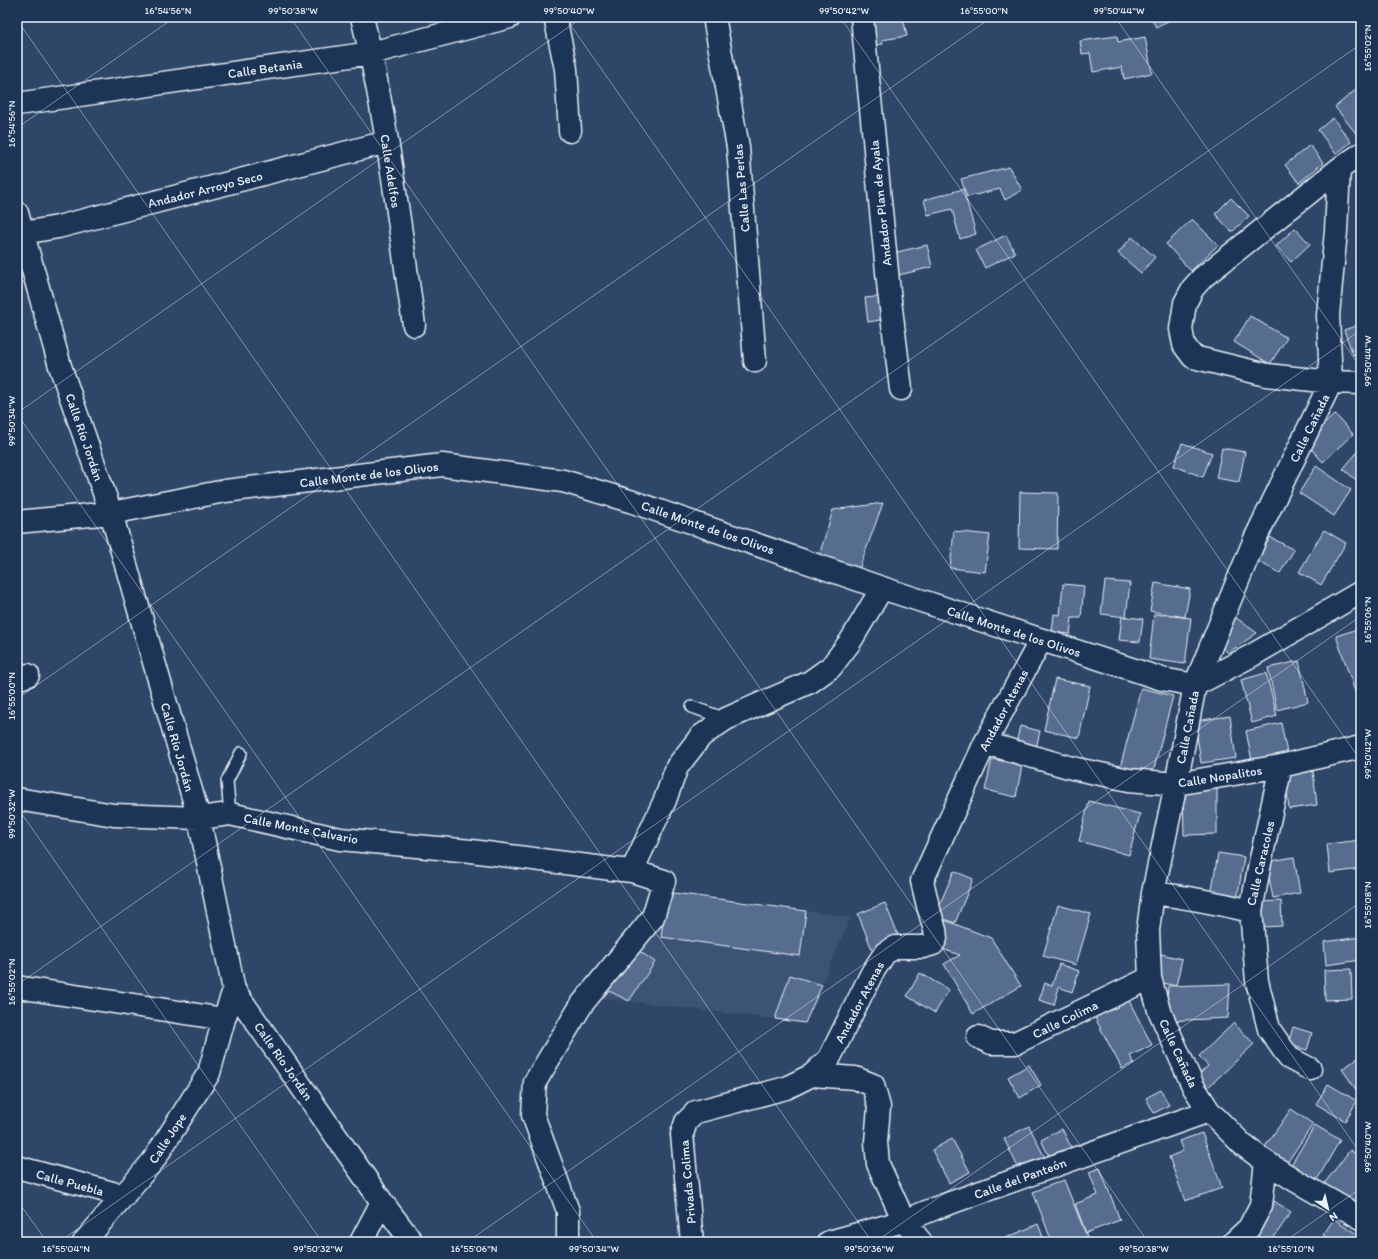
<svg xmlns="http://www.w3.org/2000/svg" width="1378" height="1259" viewBox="0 0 1378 1259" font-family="Itim,sans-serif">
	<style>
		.built { fill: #3a5274 }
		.building { fill: #576d90; stroke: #e8f1f8 }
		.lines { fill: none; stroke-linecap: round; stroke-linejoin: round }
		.lane-casing { stroke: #e8f1f8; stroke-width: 14 }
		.street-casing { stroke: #e8f1f8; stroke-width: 25 }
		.secondary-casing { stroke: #e8f1f8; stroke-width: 25 }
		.lane { stroke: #1d3557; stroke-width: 11 }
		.street { stroke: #1d3557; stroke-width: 22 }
		.secondary { stroke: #1d3557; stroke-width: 22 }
		.ticks { fill: none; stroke: #e8f1f8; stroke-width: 1; stroke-opacity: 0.45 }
		.labels { text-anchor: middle; stroke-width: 3; stroke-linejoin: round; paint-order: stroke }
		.street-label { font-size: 13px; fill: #e8f1f8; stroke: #1d3557 }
		.neatline { fill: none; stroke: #e8f1f8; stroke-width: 1.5 }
		.ticks-label { font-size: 10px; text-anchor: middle; fill: #e8f1f8 }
	</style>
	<rect width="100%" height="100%" fill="#2e4668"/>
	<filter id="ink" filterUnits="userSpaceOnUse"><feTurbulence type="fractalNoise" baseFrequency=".025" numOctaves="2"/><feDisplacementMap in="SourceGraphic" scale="8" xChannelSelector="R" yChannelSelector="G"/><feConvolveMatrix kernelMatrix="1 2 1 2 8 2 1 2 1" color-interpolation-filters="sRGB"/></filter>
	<g filter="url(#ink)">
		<path class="built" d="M667 892 851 917 805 1023 602 998 635 948Z"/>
		<path class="building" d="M865 17H903L907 36 882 40 883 44 870 46Z
			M1150 17H1176L1156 27Z
			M1117 36 1118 42 1145 37 1152 73 1124 79 1122 67 1093 72 1090 53 1082 54 1080 41Z
			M1358 88 1361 92V133L1358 136 1335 107Z
			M1333 118 1351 142 1336 154 1318 130Z
			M1310 145 1323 163 1299 183 1285 165Z
			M1009 167 1022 190 1005 200 1000 189 967 197 961 179Z
			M963 189 976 234 960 239 952 209 928 215 924 200Z
			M1231 198 1249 216 1232 232 1215 214Z
			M1192 219 1218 245 1191 271 1166 244Z
			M1295 228 1310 244 1291 262 1276 246Z
			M1006 235 1015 253 985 268 976 250Z
			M1132 237 1155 257 1141 273 1118 253Z
			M927 245 932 267 899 275 893 253Z
			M883 296 886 319 868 322 865 298Z
			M1250 316 1287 338 1270 364 1234 342Z
			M1361 324V352L1353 355 1344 330Z
			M1335 414 1353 434 1323 462 1305 442Z
			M1182 443 1212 453 1203 477 1174 466Z
			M1222 448 1245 452 1239 482 1216 478Z
			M1361 448V484L1343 469Z
			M1316 466 1351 490 1334 516 1299 493Z
			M1020 492 1058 493 1057 549 1019 548Z
			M883 503 858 572 818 559 833 510Z
			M1324 530 1346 543 1321 585 1299 572Z
			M954 531 990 535 985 572 950 568Z
			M1270 537 1294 550 1280 573 1257 561Z
			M1105 581 1130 583 1126 617 1101 614Z
			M1155 583 1190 589 1185 617 1150 611Z
			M1063 584 1084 586 1081 618H1072L1070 634 1052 632 1054 614 1060 615Z
			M1154 614 1191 618 1185 664 1149 659Z
			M1122 616 1143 619 1140 642 1119 640Z
			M1235 617 1257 633 1228 653 1220 645Z
			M1361 628V703H1359L1336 636Z
			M1299 661 1308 702 1277 710 1268 668Z
			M1266 673 1277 716 1252 723 1241 680Z
			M1055 679 1090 686 1079 738 1044 730Z
			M1141 688 1173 696 1152 776 1120 768Z
			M1230 716 1236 758 1201 763 1195 721Z
			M1281 723 1288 758 1253 766 1246 731Z
			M1020 726 1040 731 1035 753 1015 748Z
			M992 759 1022 765 1016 797 985 790Z
			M1313 771 1317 805 1289 809 1285 775Z
			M1217 787V834L1184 835 1183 788Z
			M1089 801 1140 814 1129 855 1079 841Z
			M1361 840V869L1330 873 1327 844Z
			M1218 853 1244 857 1237 900 1211 896Z
			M1294 857 1300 893 1273 898 1266 862Z
			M954 871 973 879 955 923 935 915Z
			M667 892 806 911 800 956 661 937Z
			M1281 901 1282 926 1261 927 1260 902Z
			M885 903 900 940 873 952 858 914Z
			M1058 905 1091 914 1076 965 1043 956Z
			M944 920 991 938 1021 986 973 1014 944 964 960 955 936 947Z
			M1361 937V960L1326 965 1324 942Z
			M635 948 655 962 629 1001 607 990Z
			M1161 954 1182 959 1176 986 1155 981Z
			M1059 964 1079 971 1072 992 1059 987 1054 1005 1039 1000 1045 983 1052 986Z
			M1351 969 1352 999 1325 1000 1324 970Z
			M920 973 949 990 935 1013 907 996Z
			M790 975 822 985 805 1023 775 1019Z
			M1230 984 1228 1018 1166 1021 1168 986Z
			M1127 997 1152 1045 1130 1056 1134 1063 1122 1069 1093 1014Z
			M1234 1023 1254 1044 1203 1092 1192 1081 1208 1066 1199 1056Z
			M1293 1027 1312 1033 1307 1050 1288 1045Z
			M1361 1056V1097L1342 1069Z
			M1029 1065 1041 1085 1020 1098 1008 1077Z
			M1328 1084 1357 1101 1345 1121 1316 1104Z
			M1161 1090 1169 1105 1154 1113 1146 1098Z
			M1291 1109 1313 1124 1285 1166 1262 1151Z
			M1315 1125 1340 1140 1314 1185 1288 1170Z
			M1029 1126 1046 1160 1021 1173 1004 1139Z
			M1062 1129 1073 1151 1052 1162 1041 1140Z
			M1202 1133 1222 1188 1185 1201 1169 1157 1183 1151 1179 1141Z
			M952 1139 970 1172 949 1183 932 1150Z
			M1350 1150 1361 1158V1208L1324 1184Z
			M1100 1168 1120 1220 1086 1233 1075 1204 1098 1195 1089 1172Z
			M1064 1180 1087 1237 1075 1242H1052L1033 1192Z
			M1274 1201 1291 1212 1271 1242H1262L1252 1236Z
			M1334 1219 1361 1236V1242H1334L1323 1235Z
			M1038 1224 1045 1242H999V1241Z"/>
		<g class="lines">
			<defs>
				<path id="lane" d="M692 707 726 719
					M230 814 227 781 241 753"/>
				<path id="street" d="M362 17C387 118 399 222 414 325
					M555 17 566 69 570 131
					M714 17 738 147 755 361
					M862 17 889 292 901 389
					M17 104 371 53 510 17
					M1361 154 1339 169 1203 277 1193 288 1185 303 1181 329 1184 345 1193 357 1267 375 1331 382 1361 383
					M1339 169 1336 231 1328 315 1331 382 1255 539 1195 685 1176 784 1153 893 1148 930 1150 978 1159 1010 1193 1086 1209 1111 1243 1145 1266 1162 1296 1181 1361 1218
					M17 213 60 366 111 513 199 818 234 990 382 1202 412 1242
					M23 233 58 227 387 142
					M17 679 28 675
					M985 743 1072 768 1129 780 1176 784 1281 766 1361 747
					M1281 766 1259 868 1251 911 1257 981 1269 1029 1289 1058 1310 1069
					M17 799 114 815 199 818 230 814 340 839 471 851 612 869 632 871 664 881 653 917 582 1004 535 1082 533 1115 568 1211V1242
					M632 871 665 800 677 767 701 736 726 719 810 682 831 667 850 642 882 588
					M1153 893C1186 897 1218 903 1251 911
					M17 987 224 1019
					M978 1037 991 1043H1015L1150 978
					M812 1075 855 1078 873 1085 879 1107 876 1142 878 1164 904 1221 921 1242
					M17 1167 124 1196
					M84 1242 153 1161 209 1073 224 1019 234 990
					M361 1242 382 1202
					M692 1242 682 1134 686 1122 696 1112 786 1088 812 1075 829 1059 872 973 885 953 896 947H923L933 944 936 938 935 930 928 906 922 881 985 743 1041 640
					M829 1242 904 1221 936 1208 1209 1111
					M1234 1242 1249 1228 1261 1205 1266 1162"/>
				<path id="secondary" d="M17 522 111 513 225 491 442 465 563 481 633 502 882 588 1162 679 1195 685 1251 656 1361 592"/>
			</defs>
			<use href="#lane" class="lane-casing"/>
			<use href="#street" class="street-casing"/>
			<use href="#secondary" class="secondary-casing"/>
			<use href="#lane" class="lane"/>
			<use href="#street" class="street"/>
			<use href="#secondary" class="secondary"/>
		</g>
	</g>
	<path class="ticks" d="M290 17 1148 1242M565 17 1361 1154M840 17 1361 761M1115 17 1361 368M17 20 872 1242M17 128 175 17M17 413 583 17M17 414 597 1242M17 699 992 17M17 807 322 1242M17 985 1361 44M17 1200 47 1242M59 1242 1361 330M467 1242 1361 616M875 1242 1361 902M1284 1242 1361 1188"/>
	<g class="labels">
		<g class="street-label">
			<text transform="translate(265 68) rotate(-8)" y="5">Calle Betania</text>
			<text transform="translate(391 171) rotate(81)" y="5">Calle Adelfos</text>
			<text transform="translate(741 188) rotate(-95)" y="5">Calle Las Perlas</text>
			<text transform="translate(205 189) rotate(-14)" y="5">Andador Arroyo Seco</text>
			<text transform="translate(880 203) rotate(-96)" y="5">Andador Plan de Ayala</text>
			<text transform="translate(1309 428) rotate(-64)" y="5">Calle Cañada</text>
			<text transform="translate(85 437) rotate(71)" y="5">Calle Río Jordán</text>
			<text transform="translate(369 474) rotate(-7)" y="5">Calle Monte de los Olivos</text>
			<text transform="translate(708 527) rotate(19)" y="5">Calle Monte de los Olivos</text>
			<text transform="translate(1014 631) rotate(18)" y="5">Calle Monte de los Olivos</text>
			<text transform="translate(1003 710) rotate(-62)" y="5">Andador Atenas</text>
			<text transform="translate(1187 727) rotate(-79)" y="5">Calle Cañada</text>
			<text transform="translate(178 747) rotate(74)" y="5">Calle Río Jordán</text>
			<text transform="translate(1220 776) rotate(-9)" y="5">Calle Nopalitos</text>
			<text transform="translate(301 828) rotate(11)" y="5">Calle Monte Calvario</text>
			<text transform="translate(1260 863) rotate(-77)" y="5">Calle Caracoles</text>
			<text transform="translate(859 1002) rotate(-62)" y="5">Andador Atenas</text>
			<text transform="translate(1065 1019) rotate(-26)" y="5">Calle Colima</text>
			<text transform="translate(1179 1053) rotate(65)" y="5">Calle Cañada</text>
			<text transform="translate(284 1061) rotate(55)" y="5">Calle Río Jordán</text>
			<text transform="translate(167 1138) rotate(-57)" y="5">Calle Jope</text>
			<text transform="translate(1020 1178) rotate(-20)" y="5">Calle del Panteón</text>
			<text transform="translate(70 1182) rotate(15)" y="5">Calle Puebla</text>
			<text transform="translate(687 1182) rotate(-95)" y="5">Privada Colima</text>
		</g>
	</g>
	<rect width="1378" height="1259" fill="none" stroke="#1d3557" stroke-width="44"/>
	<g transform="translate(1328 1209) rotate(145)" stroke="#1d3557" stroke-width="3" paint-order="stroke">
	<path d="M0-3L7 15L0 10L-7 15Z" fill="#e8f1f8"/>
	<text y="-6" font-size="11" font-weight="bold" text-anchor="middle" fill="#e8f1f8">N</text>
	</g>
	<rect x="22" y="22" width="1334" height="1215" class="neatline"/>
	<g class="ticks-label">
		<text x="168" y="14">16°54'56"N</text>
		<text x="293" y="14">99°50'38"W</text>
		<text x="569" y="14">99°50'40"W</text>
		<text x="844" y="14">99°50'42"W</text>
		<text x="984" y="14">16°55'00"N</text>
		<text x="1119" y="14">99°50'44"W</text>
		<text transform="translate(1367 48) rotate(-90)" y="4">16°55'02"N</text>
		<text transform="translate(11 124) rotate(-90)" y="4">16°54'56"N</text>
		<text transform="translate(1367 361) rotate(-90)" y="4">99°50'44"W</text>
		<text transform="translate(11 421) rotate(-90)" y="4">99°50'34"W</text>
		<text transform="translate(1367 620) rotate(-90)" y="4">16°55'06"N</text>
		<text transform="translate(11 696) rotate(-90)" y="4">16°55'00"N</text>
		<text transform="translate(1367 754) rotate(-90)" y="4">99°50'42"W</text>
		<text transform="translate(11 814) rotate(-90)" y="4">99°50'32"W</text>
		<text transform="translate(1367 905) rotate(-90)" y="4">16°55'08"N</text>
		<text transform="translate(11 982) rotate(-90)" y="4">16°55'02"N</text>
		<text transform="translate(1367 1147) rotate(-90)" y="4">99°50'40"W</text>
		<text x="66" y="1252">16°55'04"N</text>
		<text x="318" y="1252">99°50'32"W</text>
		<text x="474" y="1252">16°55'06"N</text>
		<text x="594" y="1252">99°50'34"W</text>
		<text x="869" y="1252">99°50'36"W</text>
		<text x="1144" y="1252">99°50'38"W</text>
		<text x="1291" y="1252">16°55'10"N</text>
	</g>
</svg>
